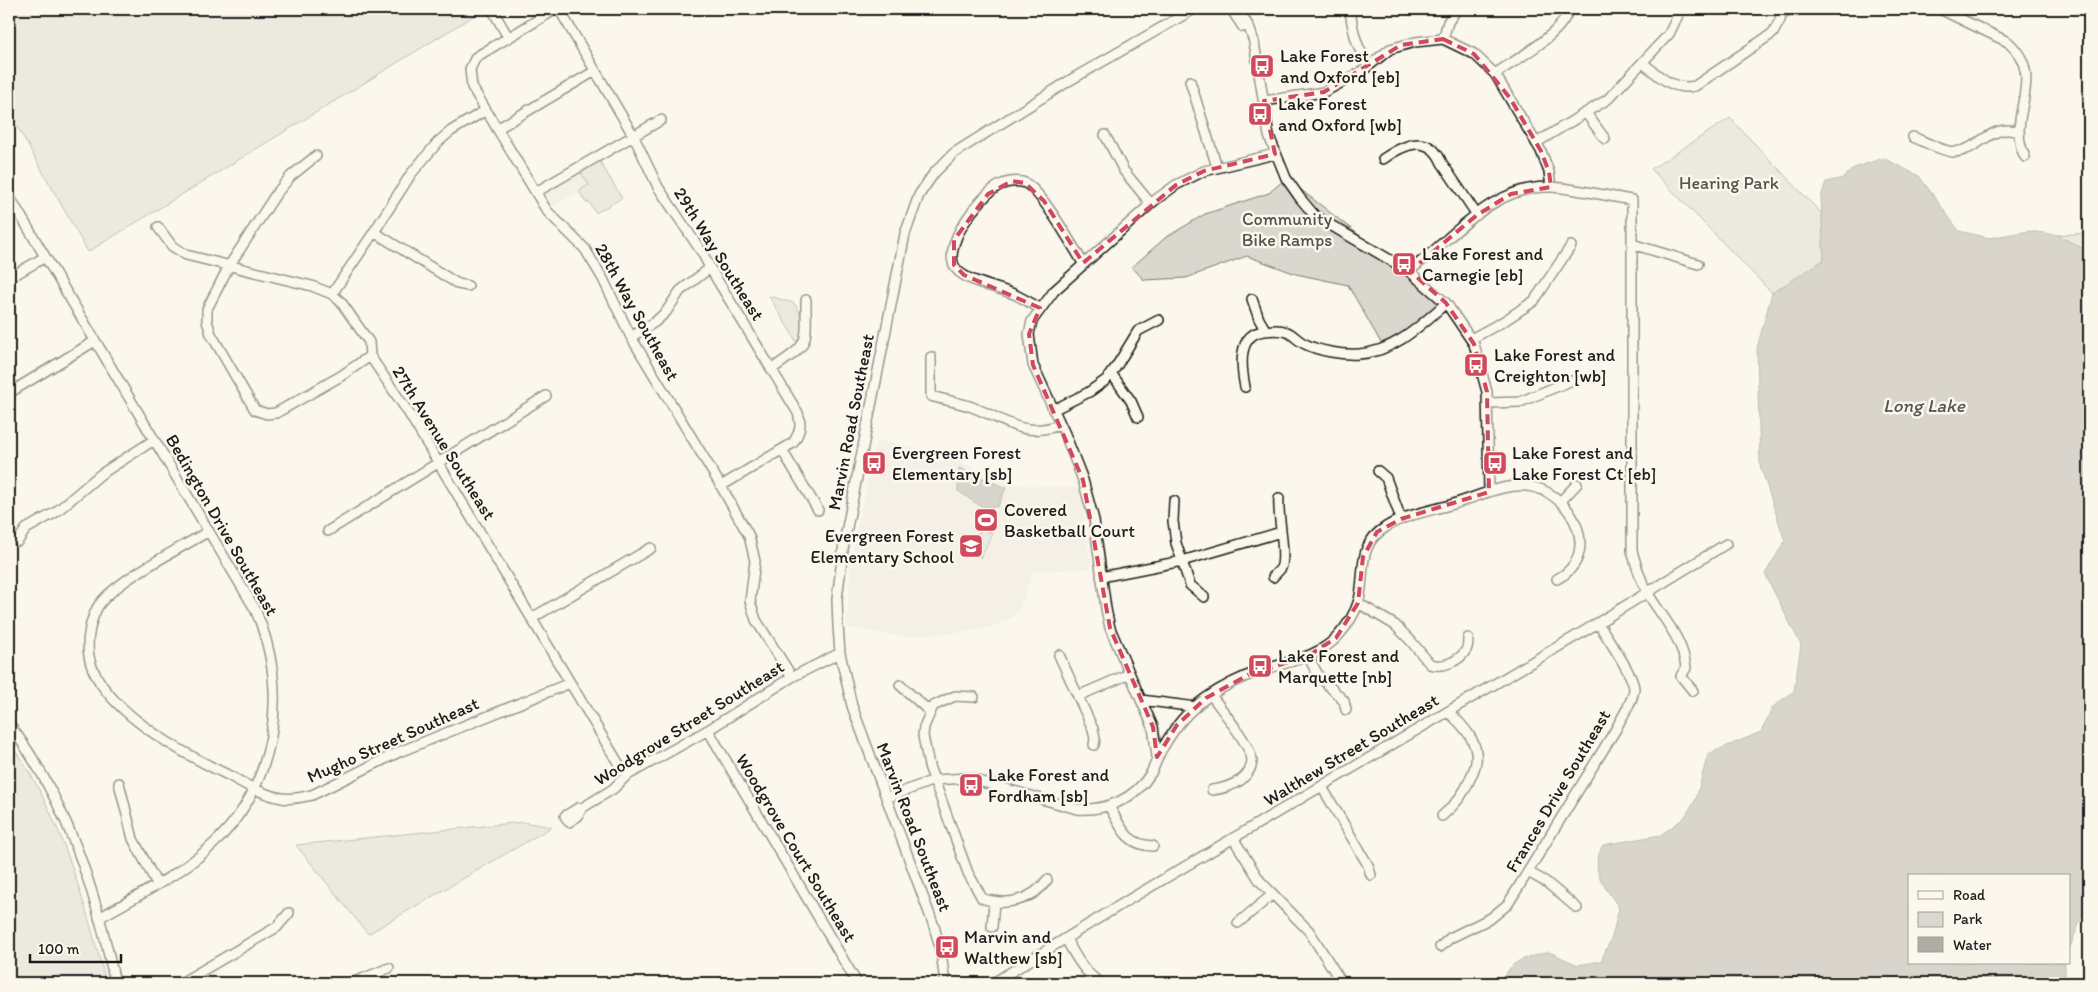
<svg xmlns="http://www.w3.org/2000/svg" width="2098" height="992" viewBox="0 0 2098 992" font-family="Itim,sans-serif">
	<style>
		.built { fill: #eae6dc }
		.green { fill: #dad7ce; stroke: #7b7a75 }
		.water { fill: #afaca5; stroke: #74726e }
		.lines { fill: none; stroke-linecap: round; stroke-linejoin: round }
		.minor-casing { stroke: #1c1c1c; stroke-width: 12 }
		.minor { stroke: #fbf7ec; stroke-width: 9 }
		.rail-casing { stroke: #1c1c1c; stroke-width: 4 }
		.rail { stroke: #fbf7ec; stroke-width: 2; stroke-dasharray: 5.5; stroke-linecap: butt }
		.marked { fill: none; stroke: #d1495b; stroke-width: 4; stroke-dasharray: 10 6; stroke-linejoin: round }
		.labels { text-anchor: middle; stroke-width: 5; stroke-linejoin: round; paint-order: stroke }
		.poi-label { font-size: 18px; fill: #1c1c1c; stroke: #fbf7ec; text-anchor: start }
		.park-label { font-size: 18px; fill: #555451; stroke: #fbf7ec }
		.street-label { font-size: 18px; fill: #1c1c1c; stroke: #fbf7ec }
		.water-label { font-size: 19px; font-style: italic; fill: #575653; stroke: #fbf7ec }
	</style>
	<rect width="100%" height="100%" fill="#fbf7ec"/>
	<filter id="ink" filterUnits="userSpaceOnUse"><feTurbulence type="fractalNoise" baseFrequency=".02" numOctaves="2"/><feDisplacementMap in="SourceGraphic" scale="10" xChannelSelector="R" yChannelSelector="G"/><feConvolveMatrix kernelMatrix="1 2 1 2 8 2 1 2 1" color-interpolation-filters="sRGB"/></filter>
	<g filter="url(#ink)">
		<path class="built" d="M580 171 589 185 550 209 541 193Z
			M877 440 930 451 1018 485 1081 488 1091 569 1033 571 1020 609 1013 617 990 628 962 632 903 637 846 627 851 564 857 527Z"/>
		<path class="green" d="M9 9H485L88 252 9 112Z
			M1730 118 1822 214 1824 260 1772 293 1651 169Z
			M599 160 622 198 596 213 589 202 586 203 579 191 589 185 580 171Z
			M1286 178 1446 303 1384 348 1348 285 1296 274 1247 256 1186 278 1144 280 1132 267 1165 238 1205 214 1269 193Z
			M2089 223V252L2057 235 2087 233Z
			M769 296 794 303 801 315 803 332 799 346Z
			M981 528 992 533 981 558 974 546Z
			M9 743C50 794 74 869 92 931 96 949 103 966 106 983H9Z
			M523 822 552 827 368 934 296 845Z"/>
		<path class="water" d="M1883 158 1919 176 1959 231 1989 238 2029 231 2057 235 2089 252V907L2083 913 2069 950V876H1909V963H2065V983H1498C1508 977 1504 975 1510 968 1518 958 1537 955 1549 952L1578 965 1601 961 1612 937 1619 908C1605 885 1588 873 1603 845L1661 835 1684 818 1696 799 1708 754 1761 732 1773 707 1794 691 1801 645 1765 574 1785 541 1760 465 1757 348 1772 293 1824 260 1821 197 1826 182 1843 178 1854 168Z
			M959 468 1006 488 998 506C981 512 972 499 958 491Z"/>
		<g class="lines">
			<defs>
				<path id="minor" d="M492 9 508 37
					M556 9 476 57 470 69 472 87 547 211 585 249 603 279 631 337 721 486 749 536 755 561 750 601 756 620 792 677
					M559 9 633 135 658 187 703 254 710 268 798 413C802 425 800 432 793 443L721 486
					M1231 9 1243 27
					M1238 9 1249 27 1254 42 1269 136 1286 178 1300 198 1315 216 1409 271 1446 303 1474 344 1487 392 1489 492
					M1350 9C1352 28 1357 50 1369 65
					M1940 9 2008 42C2049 78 2004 116 2025 157
					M1782 12 1801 9
					M1443 39 1448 22 1457 9
					M1643 63C1659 76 1673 91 1695 86L1773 33 1780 20 1782 9
					M1495 74C1515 60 1565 33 1568 9
					M1190 81 1217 167
					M1264 101 1324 92 1361 72 1390 49 1415 42 1443 39 1474 54 1495 74 1541 151 1549 172 1551 187
					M1586 113 1605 139
					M497 129 595 71
					M1105 135 1124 171 1151 204
					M1913 137C1923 141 1944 152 1954 152 1980 151 1990 122 2019 132
					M1536 143 1608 99 1669 34 1681 9
					M316 156 291 176 276 194 229 266 207 309V321L211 334 255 410 267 414 276 413 341 376 370 356
					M1383 159C1403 145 1429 132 1442 163L1477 215
					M536 192 661 120
					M9 196 255 609C291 690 277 789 208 849 176 877 135 897 99 918
					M158 227 172 246 186 255 312 286 332 294 341 302 369 342 370 356 408 412 626 776
					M374 232 458 284 468 286
					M1632 244 1698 264
					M1409 271C1453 239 1492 184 1552 187 1579 189 1606 196 1632 200V551C1636 565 1640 579 1647 592 1661 616 1683 638 1686 668L1681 676 1693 691
					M9 278 45 257
					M332 294 374 232 411 174 438 142 451 131 486 110
					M1252 299 1259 319 1266 331
					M1040 308C1032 304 1024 299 1016 295 1000 288 968 282 957 270 938 249 980 195 1000 185 1007 182 1015 181 1022 182 1039 185 1073 247 1083 263
					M631 337 655 322 666 312 680 291 710 268
					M1471 339 1504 321 1534 301 1571 246
					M931 357V396C944 400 959 402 972 407 1007 420 1021 438 1060 425
					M772 369C811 342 806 346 806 300
					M1111 373 1131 401 1138 417
					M1245 387C1241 367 1237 334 1264 331 1272 330 1279 329 1287 332 1293 334 1297 340 1303 343 1318 351 1341 355 1359 354 1394 352 1421 325 1446 303
					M9 393 95 341
					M1488 403 1520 402 1570 381
					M1053 410 1089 392 1106 380 1116 367 1138 331 1159 320
					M782 450 818 510
					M1378 471 1386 478 1401 519
					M1174 501 1173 521 1176 543 1190 585 1204 597
					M1561 501 1577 484
					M209 531C181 548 112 582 97 608 88 626 85 649 92 667 111 715 186 755 230 776 246 785 264 795 282 798 293 800 302 797 312 795L399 752 570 683
					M328 531 546 396
					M18 541 26 529 56 512 101 474 154 440
					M1101 577 1182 561 1281 532
					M1273 577C1275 574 1279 571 1281 568 1287 555 1277 515 1279 498
					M1358 603 1395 625 1410 640 1430 664C1442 668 1459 662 1466 650 1468 647 1468 642 1468 638
					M532 618 651 548
					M1059 655 1093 729 1095 739 1094 745
					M1308 656 1318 675 1344 701 1346 710
					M900 685 929 711
					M1211 695C1221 709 1251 745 1252 760 1252 768 1247 775 1241 780 1231 786 1223 789 1212 790
					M1078 696 1129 674
					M974 697 955 696 933 706 924 727 923 736 929 766 968 873 982 898C1005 907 1032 901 1047 880
					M1141 700 1153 727 1157 757
					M1196 707 1141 700 1110 628 1106 609 1094 520 1083 480 1065 434 1033 365 1029 334 1032 321 1054 291 1154 201 1176 185 1204 171 1275 154
					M9 724C66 799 96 891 115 983
					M708 730 857 983
					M119 783 133 839 157 884
					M1322 787 1368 865 1371 875
					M886 798 934 780 968 778 1077 809C1107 811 1135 799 1151 773 1156 764 1158 754 1164 746 1174 728 1189 710 1206 698 1222 687 1242 677 1260 671 1286 662 1318 658 1338 636 1347 626 1355 614 1359 600 1366 571 1356 545 1386 527 1404 515 1429 511 1450 505 1476 498 1506 481 1533 487 1574 496 1602 556 1557 579
					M1109 806C1121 827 1126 845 1153 846
					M578 808H582L578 816 569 822 565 816Z
					M582 808 613 789 626 776 708 730 792 677 840 653
					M1442 816C1454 806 1464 795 1470 779 1472 774 1476 767 1476 761 1479 742 1461 723 1448 712
					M1233 838 1260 881 1309 931 1342 983
					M1528 872 1546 882 1577 908
					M1238 923 1273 894
					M992 927 994 902
					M1066 939C1076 957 1083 971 1100 983
					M1440 947 1450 938 1491 918 1508 904 1616 729C1621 718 1633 702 1634 689 1634 675 1606 636 1598 623
					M181 983 277 927 289 913
					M352 983 389 968
					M945 983 941 952 934 926 852 706 840 653 838 626 837 599 844 543 905 234 919 195 934 173 954 153 1072 79 1194 9
					M993 983 1135 896 1583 632 1726 544"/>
			</defs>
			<use href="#minor" class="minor-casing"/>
			<use href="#minor" class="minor"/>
			<defs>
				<path id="rail" d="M2079 9 2089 13"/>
			</defs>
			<use href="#rail" class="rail-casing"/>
			<use href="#rail" class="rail"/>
		</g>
	</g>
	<path d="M0 0H2098V992H0ZM1443 39 1474 54 1510 98 1541 151 1549 172 1551 187 1511 194 1477 215 1410 271 1446 303 1474 344 1487 392 1489 492 1401 519 1377 532 1363 557 1358 603 1336 638 1308 656 1248 675 1206 698 1177 725 1157 757 1153 727 1110 628 1083 480 1033 365 1029 334 1040 308 964 275 954 265V240L988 194 1012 181 1025 183 1044 201 1083 263 1176 185 1204 171 1275 154 1264 101 1324 92 1401 45Z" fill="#fbf7ec" fill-opacity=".55" fill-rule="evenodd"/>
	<path class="marked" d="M1443 39 1474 54 1510 98 1541 151 1549 172 1551 187 1511 194 1477 215 1410 271 1446 303 1474 344 1487 392 1489 492 1401 519 1377 532 1363 557 1358 603 1336 638 1308 656 1248 675 1206 698 1177 725 1157 757 1153 727 1110 628 1083 480 1033 365 1029 334 1040 308 964 275 954 265V240L988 194 1012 181 1025 183 1044 201 1083 263 1176 185 1204 171 1275 154 1264 101 1324 92 1401 45Z"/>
	<defs>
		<symbol id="bus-square" viewBox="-11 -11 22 22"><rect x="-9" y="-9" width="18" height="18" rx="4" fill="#d1495b" stroke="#fbf7ec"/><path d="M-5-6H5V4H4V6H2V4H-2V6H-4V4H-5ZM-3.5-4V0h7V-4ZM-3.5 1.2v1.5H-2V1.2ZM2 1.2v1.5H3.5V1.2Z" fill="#fff"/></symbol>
		<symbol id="stadium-square" viewBox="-11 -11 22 22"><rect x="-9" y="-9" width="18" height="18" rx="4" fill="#d1495b" stroke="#fbf7ec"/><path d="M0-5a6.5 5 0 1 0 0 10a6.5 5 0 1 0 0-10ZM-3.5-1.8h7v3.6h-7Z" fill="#fff"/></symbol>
		<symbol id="school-square" viewBox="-11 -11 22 22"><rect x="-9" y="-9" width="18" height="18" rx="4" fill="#d1495b" stroke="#fbf7ec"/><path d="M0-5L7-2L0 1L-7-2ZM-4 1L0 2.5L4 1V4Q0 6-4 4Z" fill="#fff"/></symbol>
	</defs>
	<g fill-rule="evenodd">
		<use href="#bus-square" x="1248" y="52" width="28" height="28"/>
		<use href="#bus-square" x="1246" y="100" width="28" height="28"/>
		<use href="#bus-square" x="1390" y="250" width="28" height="28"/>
		<use href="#bus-square" x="1462" y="351" width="28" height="28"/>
		<use href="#bus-square" x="860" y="449" width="28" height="28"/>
		<use href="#bus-square" x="1481" y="449" width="28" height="28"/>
		<use href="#stadium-square" x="972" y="506" width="28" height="28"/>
		<use href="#school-square" x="957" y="532" width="28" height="28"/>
		<use href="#bus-square" x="1246" y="652" width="28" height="28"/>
		<use href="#bus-square" x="957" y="771" width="28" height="28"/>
		<use href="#bus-square" x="933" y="933" width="28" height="28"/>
	</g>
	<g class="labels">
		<g class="poi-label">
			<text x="1280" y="62">Lake Forest<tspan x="1280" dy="21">and Oxford [eb]</tspan></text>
			<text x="1278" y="110">Lake Forest<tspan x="1278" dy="21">and Oxford [wb]</tspan></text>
			<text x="1422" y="260">Lake Forest and<tspan x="1422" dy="21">Carnegie [eb]</tspan></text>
			<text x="1494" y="361">Lake Forest and<tspan x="1494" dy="21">Creighton [wb]</tspan></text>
			<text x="892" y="459">Evergreen Forest<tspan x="892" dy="21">Elementary [sb]</tspan></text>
			<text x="1512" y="459">Lake Forest and<tspan x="1512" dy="21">Lake Forest Ct [eb]</tspan></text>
			<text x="1004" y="516">Covered<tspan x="1004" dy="21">Basketball Court</tspan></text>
			<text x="954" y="542" text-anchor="end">Evergreen Forest<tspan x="954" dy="21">Elementary School</tspan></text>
			<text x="1278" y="662">Lake Forest and<tspan x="1278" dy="21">Marquette [nb]</tspan></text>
			<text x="988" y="781">Lake Forest and<tspan x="988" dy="21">Fordham [sb]</tspan></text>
			<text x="964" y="943">Marvin and<tspan x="964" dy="21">Walthew [sb]</tspan></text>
		</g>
		<g class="park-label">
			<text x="1729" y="189">Hearing Park</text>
			<text x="1287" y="225">Community<tspan x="1287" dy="21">Bike Ramps</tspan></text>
		</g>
		<g class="street-label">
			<text transform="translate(719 254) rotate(58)" y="6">29th Way Southeast</text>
			<text transform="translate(637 312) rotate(61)" y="6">28th Way Southeast</text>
			<text transform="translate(851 422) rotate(-79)" y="6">Marvin Road Southeast</text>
			<text transform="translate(444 443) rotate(58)" y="6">27th Avenue Southeast</text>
			<text transform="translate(222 525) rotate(60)" y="6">Bedington Drive Southeast</text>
			<text transform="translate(689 723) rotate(-32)" y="6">Woodgrove Street Southeast</text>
			<text transform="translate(393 740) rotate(-24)" y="6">Mugho Street Southeast</text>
			<text transform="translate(1351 750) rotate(-31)" y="6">Walthew Street Southeast</text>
			<text transform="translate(1558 791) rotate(-59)" y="6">Frances Drive Southeast</text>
			<text transform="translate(914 827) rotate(69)" y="6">Marvin Road Southeast</text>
			<text transform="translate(796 848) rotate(59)" y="6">Woodgrove Court Southeast</text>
		</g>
		<g class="water-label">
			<text x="1924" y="412">Long Lake</text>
		</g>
	</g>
	<rect width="2098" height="992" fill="none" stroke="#fbf7ec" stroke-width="30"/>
	<rect x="15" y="15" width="2068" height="962" fill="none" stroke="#1c1c1c" stroke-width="2" filter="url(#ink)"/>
	<rect x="1908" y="874" width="162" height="90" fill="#fbf7ec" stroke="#a29f99"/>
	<rect x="1918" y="891" width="25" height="8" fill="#fbf7ec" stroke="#a29f99"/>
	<text x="1953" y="900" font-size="15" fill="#1c1c1c">Road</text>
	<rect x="1918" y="912" width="25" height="15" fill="#dad7ce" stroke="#a29f99"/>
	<text x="1953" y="924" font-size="15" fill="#1c1c1c">Park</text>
	<rect x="1918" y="937" width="25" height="15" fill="#afaca5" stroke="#a29f99"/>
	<text x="1953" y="950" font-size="15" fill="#1c1c1c">Water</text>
	<path d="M30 954v8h91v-8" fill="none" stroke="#1c1c1c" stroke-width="2.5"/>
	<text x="38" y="954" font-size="15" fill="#1c1c1c" stroke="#fbf7ec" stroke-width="4" paint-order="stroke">100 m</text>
</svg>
